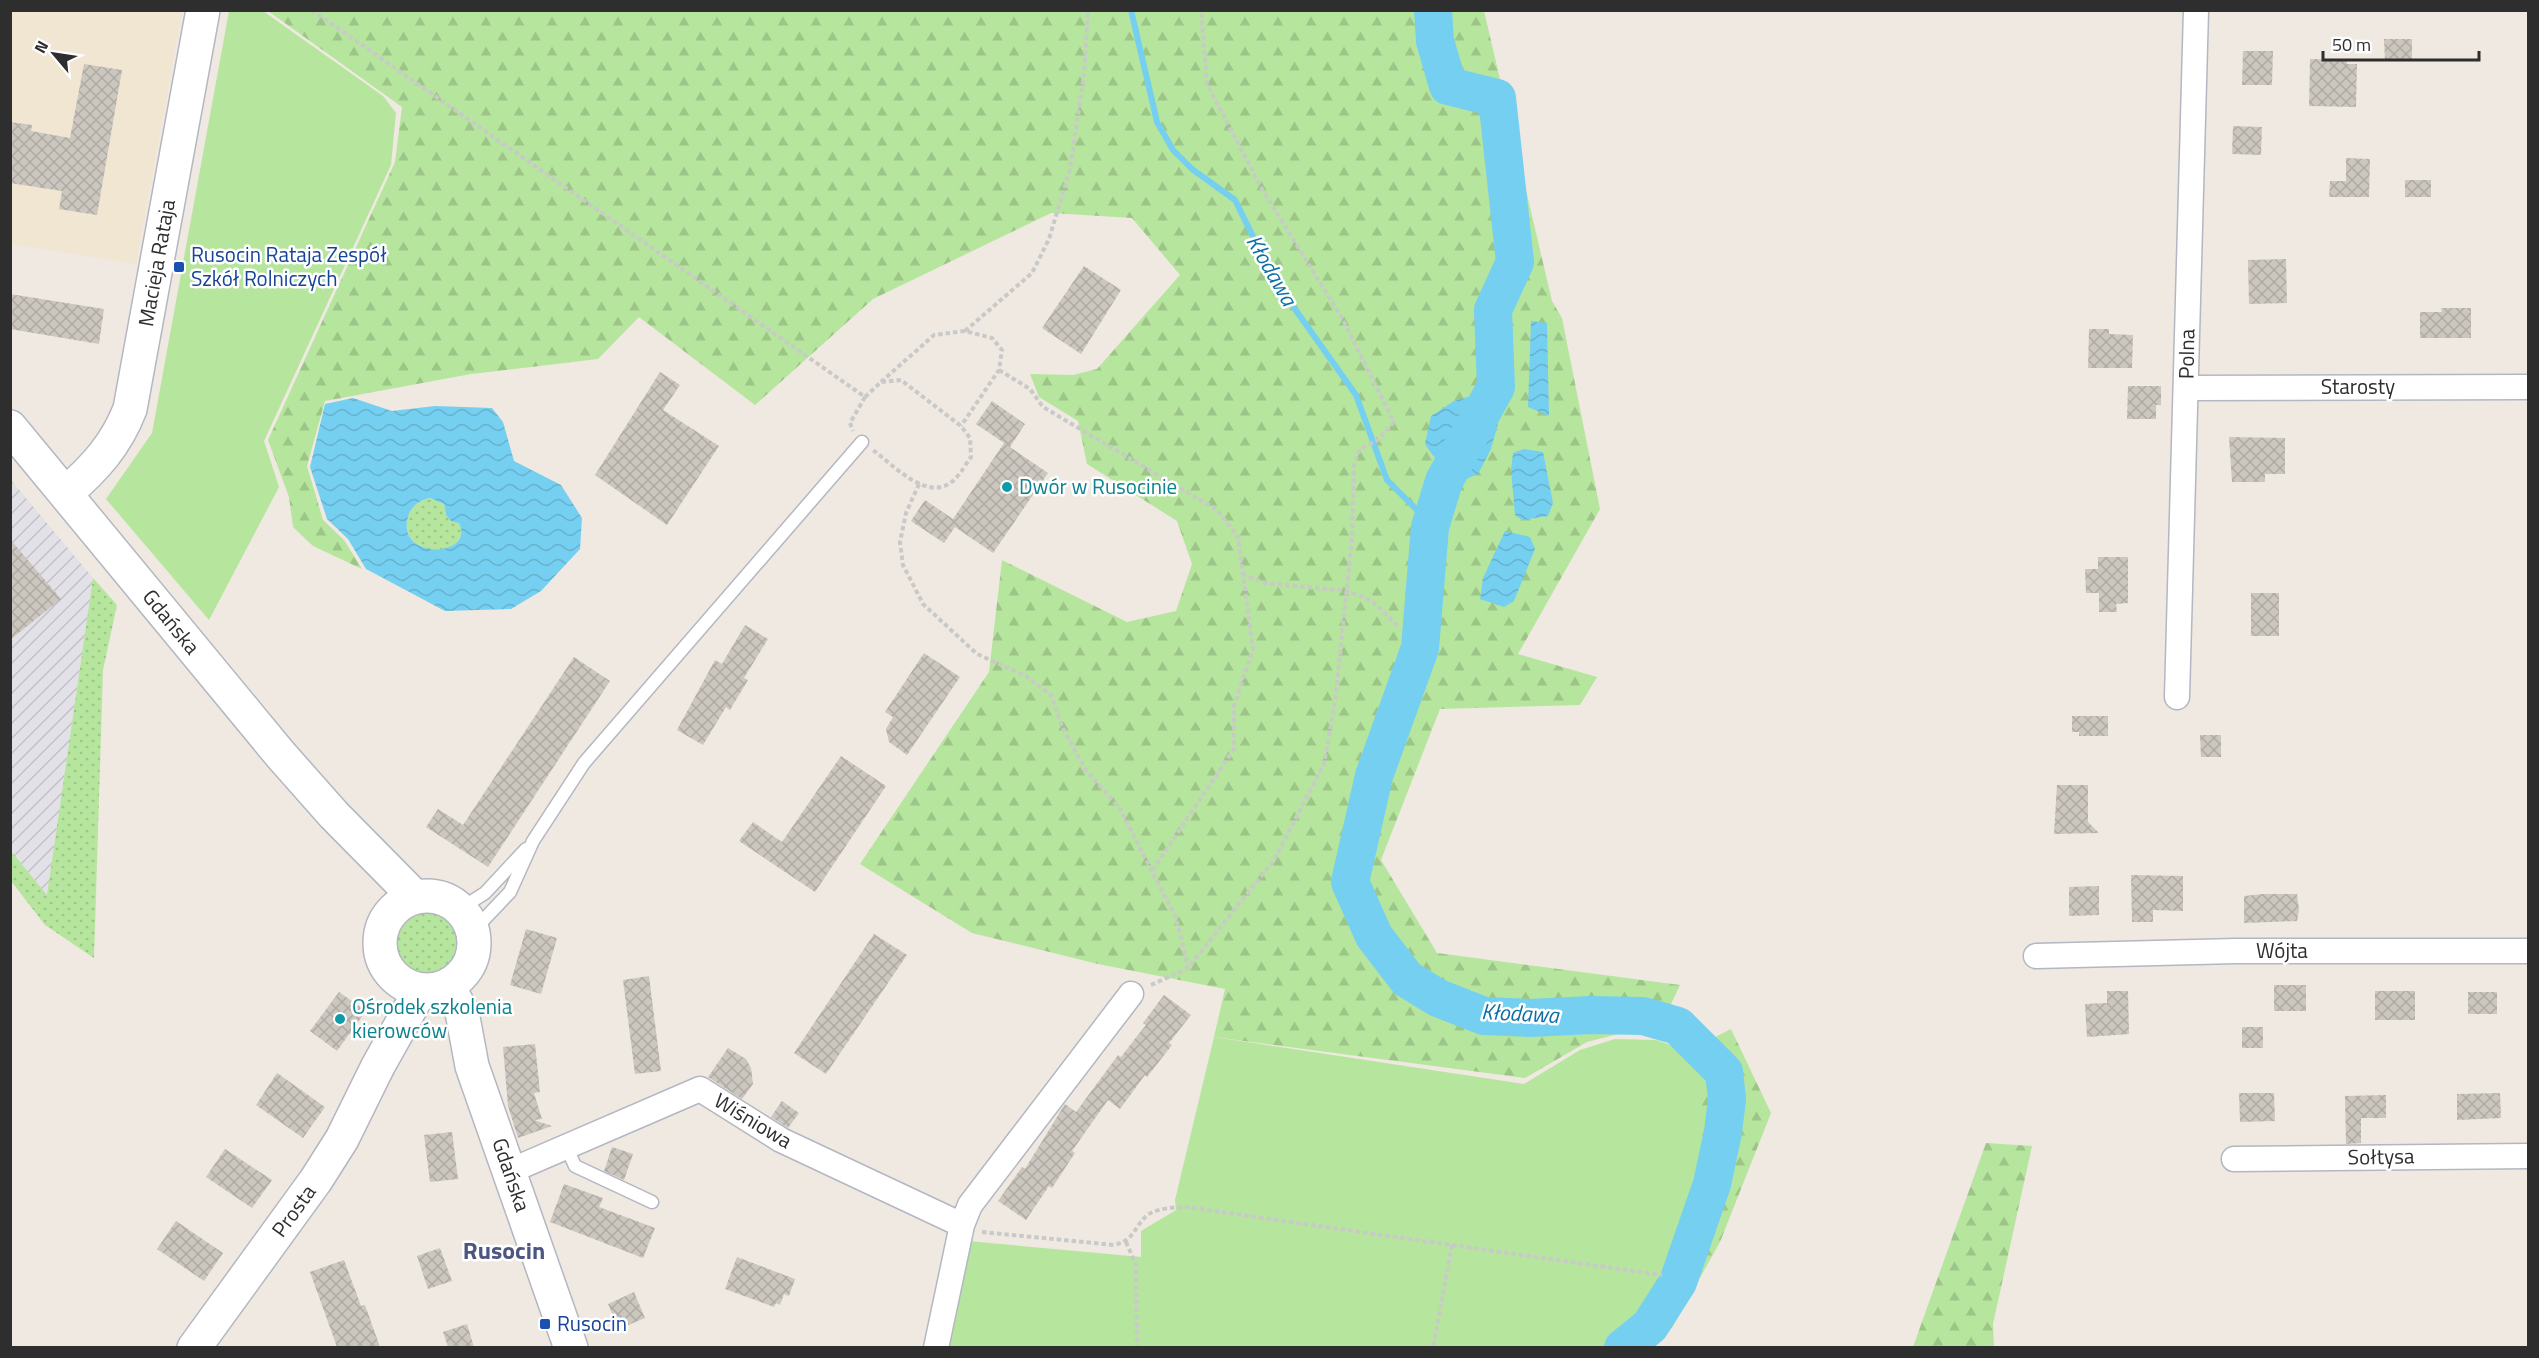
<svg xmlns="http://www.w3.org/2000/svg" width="2539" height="1358" viewBox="0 0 2539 1358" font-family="'Titillium Web',sans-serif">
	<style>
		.industrial { fill: url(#industrial-furrows) }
		.education { fill: #f0e6d1 }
		.grass { fill: url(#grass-dots) }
		.forest { fill: url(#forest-firs) }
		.garden { fill: #b6e59e }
		.water { fill: url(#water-waves); fill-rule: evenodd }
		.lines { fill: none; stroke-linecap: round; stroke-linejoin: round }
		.stream { stroke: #75cff0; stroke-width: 6 }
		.river { stroke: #75cff0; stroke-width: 38 }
		.building { fill: url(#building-cross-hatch) }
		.lane-casing { stroke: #b4b7c1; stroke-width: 15 }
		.street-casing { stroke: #b4b7c1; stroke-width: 27 }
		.secondary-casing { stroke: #b4b7c1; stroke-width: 36 }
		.path { stroke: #c9c9c9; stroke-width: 4; stroke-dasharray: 4.5 3; stroke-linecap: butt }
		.lane { stroke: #fff; stroke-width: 12 }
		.street { stroke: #fff; stroke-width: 24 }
		.secondary { stroke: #fff; stroke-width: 33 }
		.transit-dot { fill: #1a4fb4; stroke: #fff; stroke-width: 2 }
		.culture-dot { fill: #0f9aa8; stroke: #fff; stroke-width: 2 }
		.labels { text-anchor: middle; stroke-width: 5; stroke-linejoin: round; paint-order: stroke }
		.transit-label { font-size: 21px; fill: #164399; stroke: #fff; text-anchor: start }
		.street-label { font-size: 21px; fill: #2e2e2e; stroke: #fff }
		.culture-label { font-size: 21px; fill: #0d838f; stroke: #fff; text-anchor: start }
		.water-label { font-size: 22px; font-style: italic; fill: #0d6fa3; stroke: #fff }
		.quarter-label { font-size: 24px; font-weight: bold; fill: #4d5680; stroke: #fff }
	</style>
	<defs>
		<pattern id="industrial-furrows" width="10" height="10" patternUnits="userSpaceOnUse" patternTransform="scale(1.5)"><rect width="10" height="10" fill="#e3e1e8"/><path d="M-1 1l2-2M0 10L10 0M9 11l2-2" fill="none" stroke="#c3c1c7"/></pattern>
		<pattern id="grass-dots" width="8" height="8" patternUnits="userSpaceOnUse" patternTransform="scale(1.5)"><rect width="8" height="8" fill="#b6e59e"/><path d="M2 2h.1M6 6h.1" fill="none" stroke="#9dc588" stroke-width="1.8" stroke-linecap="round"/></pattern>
		<pattern id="forest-firs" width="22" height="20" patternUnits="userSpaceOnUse" patternTransform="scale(1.5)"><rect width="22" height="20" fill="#b6e59e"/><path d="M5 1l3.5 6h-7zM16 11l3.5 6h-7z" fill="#9dc588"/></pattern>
		<pattern id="water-waves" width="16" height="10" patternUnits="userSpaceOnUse" patternTransform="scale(1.5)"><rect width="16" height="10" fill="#75cff0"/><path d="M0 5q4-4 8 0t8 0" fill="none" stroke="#66b2ce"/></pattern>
		<pattern id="building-cross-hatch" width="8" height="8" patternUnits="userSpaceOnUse" patternTransform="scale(1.5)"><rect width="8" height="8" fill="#cbc7bf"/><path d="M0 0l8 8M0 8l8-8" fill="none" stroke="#afaba4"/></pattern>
	</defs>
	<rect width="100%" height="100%" fill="#efe9e1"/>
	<path class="industrial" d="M10 479 93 578 47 896 11 851Z"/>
	<path class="education" d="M10 11H182L136 264 11 244Z"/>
	<path class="grass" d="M430 498 444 504 446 515 451 521 459 522C476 559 392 561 409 514 413 505 420 500 430 498Z
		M93 578 117 605 103 670 94 958 45 925 11 881V851L47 895Z
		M396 943a31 31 0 1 1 62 0a31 31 0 1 1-62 0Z"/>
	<path class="forest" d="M268 11H1484L1552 301 1562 318 1600 509 1518 654 1597 677 1580 705 1440 709 1381 860 1437 953 1680 985 1657 1034 1622 1033 1587 1042 1525 1078 1214 1037 1225 989 1098 964 972 933 860 864 989 672 1002 560 1127 622 1176 611 1192 564 1177 521 1087 464 1078 421 1039 397 1030 374 1073 375 1097 369 1180 275 1132 218 1051 213 873 299 755 405 639 317 598 359 471 374 325 401 307 466 323 520 344 540 362 569 313 546 293 527 289 497 268 440 395 162 402 107Z
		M1731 1029 1771 1113 1720 1242 1672 1328 1645 1347 1532 1348 1649 1258 1688 1051Z
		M1986 1143 2032 1146 1993 1324 1994 1347H1913Z"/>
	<path class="garden" d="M229 11H263L383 96 396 113 391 165 264 441 279 487 209 620 106 499 152 433Z
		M1214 1037 1524 1084 1580 1050 1615 1039 1656 1040 1683 1049 1698 1079 1702 1139 1673 1283 1641 1331 1616 1347 947 1348 968 1241 1141 1257V1231L1176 1210 1175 1200Z"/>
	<path class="water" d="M1531 321 1547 323 1549 416 1528 407Z
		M1482 393 1498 424 1491 449 1478 474 1466 479C1447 470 1436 462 1425 444L1431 416 1454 401Z
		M353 398 392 411 435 406 492 408 503 422 514 461 561 485 582 518 580 549 541 591 511 609 445 611 366 569 348 539 327 519 310 467 325 404ZM430 498 444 504 446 515 451 521 459 523C476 558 392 561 409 514 413 505 420 500 430 498Z
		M1524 449 1543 452 1553 503 1548 516 1522 520 1515 515 1511 470 1513 453Z
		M1505 531 1530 537 1535 549 1514 601 1504 607 1480 599 1483 578Z"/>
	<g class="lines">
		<path class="stream" d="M1131 10 1157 122 1173 150 1192 169 1235 200 1275 281 1356 395 1387 480 1426 519 1430 527"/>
		<path class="river" d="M1433 10 1435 41 1448 86 1497 98 1515 262 1493 310 1496 387 1444 481 1430 527 1420 648 1374 776 1350 882 1374 936 1407 979 1438 998 1484 1016 1530 1018 1592 1015 1643 1016 1678 1026 1724 1072 1727 1099 1723 1132 1712 1184 1678 1282 1650 1326 1623 1348"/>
	</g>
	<path class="building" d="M2384 39H2412V60H2385Z
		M2243 51H2273L2272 85H2242Z
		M2310 59 2347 60V64H2357L2356 107 2309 106Z
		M84 64 122 70 97 215 59 209 62 191 10 183V122L32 125 31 131 70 138Z
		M2233 126 2262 127 2261 155 2232 154Z
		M2346 158 2370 159 2369 197H2329L2330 181H2346Z
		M2405 180H2431V197H2405Z
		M2286 259 2287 303 2249 304 2248 260Z
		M1084 266 1121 290 1081 354 1042 328Z
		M10 294 104 309 99 344 10 329Z
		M2441 308H2471V338H2420V312H2442Z
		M2089 329H2109V334L2133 335 2132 368H2088Z
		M660 372 680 385 663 410 719 446 667 525 595 475Z
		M2128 386H2161V405H2156V419H2127Z
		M992 401 1025 424 1010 447 976 424Z
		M2229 437 2285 438V474H2265V482H2232Z
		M1004 443 1048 473 993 553 955 527 944 543 911 521 925 500 953 519Z
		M10 539 61 599 10 640Z
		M2098 557H2128V603L2116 604 2117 612H2099V593H2086L2085 569H2098Z
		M2251 593H2279V636H2251Z
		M745 625 768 639 744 678 748 680 730 710 726 707 703 745 677 730 715 660 722 664Z
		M924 653 960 677 907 755 889 742 886 729 893 717 885 712Z
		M574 657 610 681 488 867 426 827 438 809 463 825Z
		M2072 716H2108V736H2079V732H2072Z
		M2200 735H2221V757H2201Z
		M841 756 886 786 815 892 739 841 753 822 782 842Z
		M2057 785H2088V822L2099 833 2054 834Z
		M2131 875 2183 876V911L2153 910V922H2132Z
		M2099 886V915L2069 916V887Z
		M2263 894H2297L2299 910 2297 921 2244 923V896Z
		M526 929 557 938 541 994 510 985Z
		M874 934 907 955 826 1074 794 1053Z
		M649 976 661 1071 635 1074 623 980Z
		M2274 985H2306V1011H2274Z
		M2107 991H2128L2129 1034 2087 1037 2085 1004 2107 1003Z
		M2375 991H2415V1020H2375Z
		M339 992 366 1011 337 1051 310 1031Z
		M2468 992H2497V1014H2468Z
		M1164 995 1191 1015 1169 1043 1172 1045 1147 1077 1145 1075 1120 1109 1108 1100 1072 1151 1075 1153 1052 1188 1049 1186 1026 1220 998 1201 1022 1167 1025 1169 1065 1104 1076 1112 1118 1055 1121 1057 1134 1040 1146 1025 1143 1023Z
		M2242 1027H2263V1048H2242Z
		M535 1044 540 1092 534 1093 542 1119 534 1120 552 1126 518 1138 508 1106 503 1047Z
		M728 1048 746 1059 751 1068 753 1084 742 1099 708 1077Z
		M277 1073 325 1107 303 1138 256 1105Z
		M2239 1093H2274L2275 1121 2240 1122Z
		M2500 1093 2501 1118 2457 1120V1094Z
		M2386 1095V1118H2361V1143L2346 1144 2345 1096Z
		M782 1101 799 1113 788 1128 771 1117Z
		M452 1132 458 1179 430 1182 424 1135Z
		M612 1147 633 1154 624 1180 604 1171Z
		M225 1149 272 1180 252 1208 206 1177Z
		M564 1184 603 1198 599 1207 655 1228 643 1258 550 1222Z
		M176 1221 223 1253 204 1281 157 1249Z
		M440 1248 452 1281 428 1289 417 1256Z
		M737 1257 795 1279 789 1296 784 1294 780 1305 776 1303 774 1307 725 1289Z
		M344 1260 361 1306 365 1305 380 1347H337L310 1272Z
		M634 1292 645 1318 619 1329 608 1304Z
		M467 1324 474 1347H448L443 1332Z"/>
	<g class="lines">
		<defs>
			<path id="lane" d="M460 909 485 893 526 849
				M473 931 510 892 533 841 584 763 862 442
				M567 1148 575 1166 652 1202"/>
			<path id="street" d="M2187 388 2528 387
				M2177 697 2196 10
				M2036 956 2236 951H2528
				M2234 1159 2528 1156
				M510 1171 700 1089 781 1140 962 1225
				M936 1348 962 1225 970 1205 1131 994"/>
			<path id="secondary" d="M10 427 280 754 334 815 415 897
				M66 493C95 468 116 445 130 409L203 10
				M380 943a47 47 0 1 1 94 0a47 47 0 1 1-94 0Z
				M448 986 462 1012 472 1066 571 1348
				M194 1348 316 1180 342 1139 378 1066 420 991"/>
		</defs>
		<use href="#lane" class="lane-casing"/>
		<use href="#street" class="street-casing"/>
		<use href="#secondary" class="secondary-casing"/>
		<path class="path" d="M312 10 865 397 850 423 853 431
			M965 331 1032 273 1049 239 1070 169 1084 75 1088 10
			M999 370 1030 389 1043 407 1217 510 1238 537 1253 649 1234 706V749L1152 871
			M881 382 934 335 965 331 992 338 1002 350 999 370 961 426
			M865 397 881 382 901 380 961 426 970 438 971 457C966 464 961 473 954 480 929 504 893 465 873 450
			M919 484 906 513 900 542 903 565 923 604 977 654 1026 676 1051 695 1062 727 1086 770 1120 809 1176 918 1188 967
			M1242 574 1265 583 1347 591 1372 601 1398 626
			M1151 985 1188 968 1274 860 1324 764 1335 702 1352 538 1354 463 1360 449 1378 440 1394 422 1342 318 1262 189 1207 84 1201 10
			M982 1232 1114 1245C1136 1240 1134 1225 1149 1214 1159 1208 1176 1207 1187 1207L1452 1245 1433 1348
			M1126 1242 1136 1265 1137 1348
			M1452 1245 1662 1275"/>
		<use href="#lane" class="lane"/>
		<use href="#street" class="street"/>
		<use href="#secondary" class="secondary"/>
	</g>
	<g class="transit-dot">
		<rect x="173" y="261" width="12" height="12" rx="3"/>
		<rect x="539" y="1318" width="12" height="12" rx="3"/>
	</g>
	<g class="culture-dot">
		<circle cx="1007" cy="487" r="6"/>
		<circle cx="340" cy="1019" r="6"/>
	</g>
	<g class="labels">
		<g class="transit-label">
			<text x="191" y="262">Rusocin Rataja Zespół<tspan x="191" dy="24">Szkół Rolniczych</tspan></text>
			<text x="557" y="1331">Rusocin</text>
		</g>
		<g class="street-label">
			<text transform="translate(157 263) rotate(-80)" y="7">Macieja Rataja</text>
			<text transform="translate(2187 354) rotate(-89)" y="7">Polna</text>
			<text x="2358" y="394">Starosty</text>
			<text transform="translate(171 622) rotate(51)" y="7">Gdańska</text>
			<text x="2282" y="958">Wójta</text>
			<text transform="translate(753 1121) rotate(31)" y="7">Wiśniowa</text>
			<text transform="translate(2381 1157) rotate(-1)" y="7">Sołtysa</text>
			<text transform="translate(511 1175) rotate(71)" y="7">Gdańska</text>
			<text transform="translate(294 1211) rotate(-54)" y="7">Prosta</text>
		</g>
		<g class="culture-label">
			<text x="1019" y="494">Dwór w Rusocinie</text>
			<text x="352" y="1014">Ośrodek szkolenia<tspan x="352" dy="24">kierowców</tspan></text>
		</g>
		<g class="water-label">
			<text transform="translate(1272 270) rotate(60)" y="8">Kłodawa</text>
			<text transform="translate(1520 1013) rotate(3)" y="8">Kłodawa</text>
		</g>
		<g class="quarter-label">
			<text x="504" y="1259">Rusocin</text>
		</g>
	</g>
	<rect width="2539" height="1358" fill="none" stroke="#2e2e2e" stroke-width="24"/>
	<g transform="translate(54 54) rotate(299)" stroke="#ffffff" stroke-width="4.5" paint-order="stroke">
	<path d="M0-4.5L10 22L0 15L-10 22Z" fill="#2e2e2e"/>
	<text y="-9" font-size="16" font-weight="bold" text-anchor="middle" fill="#2e2e2e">N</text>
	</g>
	<path d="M2323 51v9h156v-9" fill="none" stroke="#2e2e2e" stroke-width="3"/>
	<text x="2332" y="51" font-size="18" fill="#2e2e2e" stroke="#ffffff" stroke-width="4.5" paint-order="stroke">50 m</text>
</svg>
